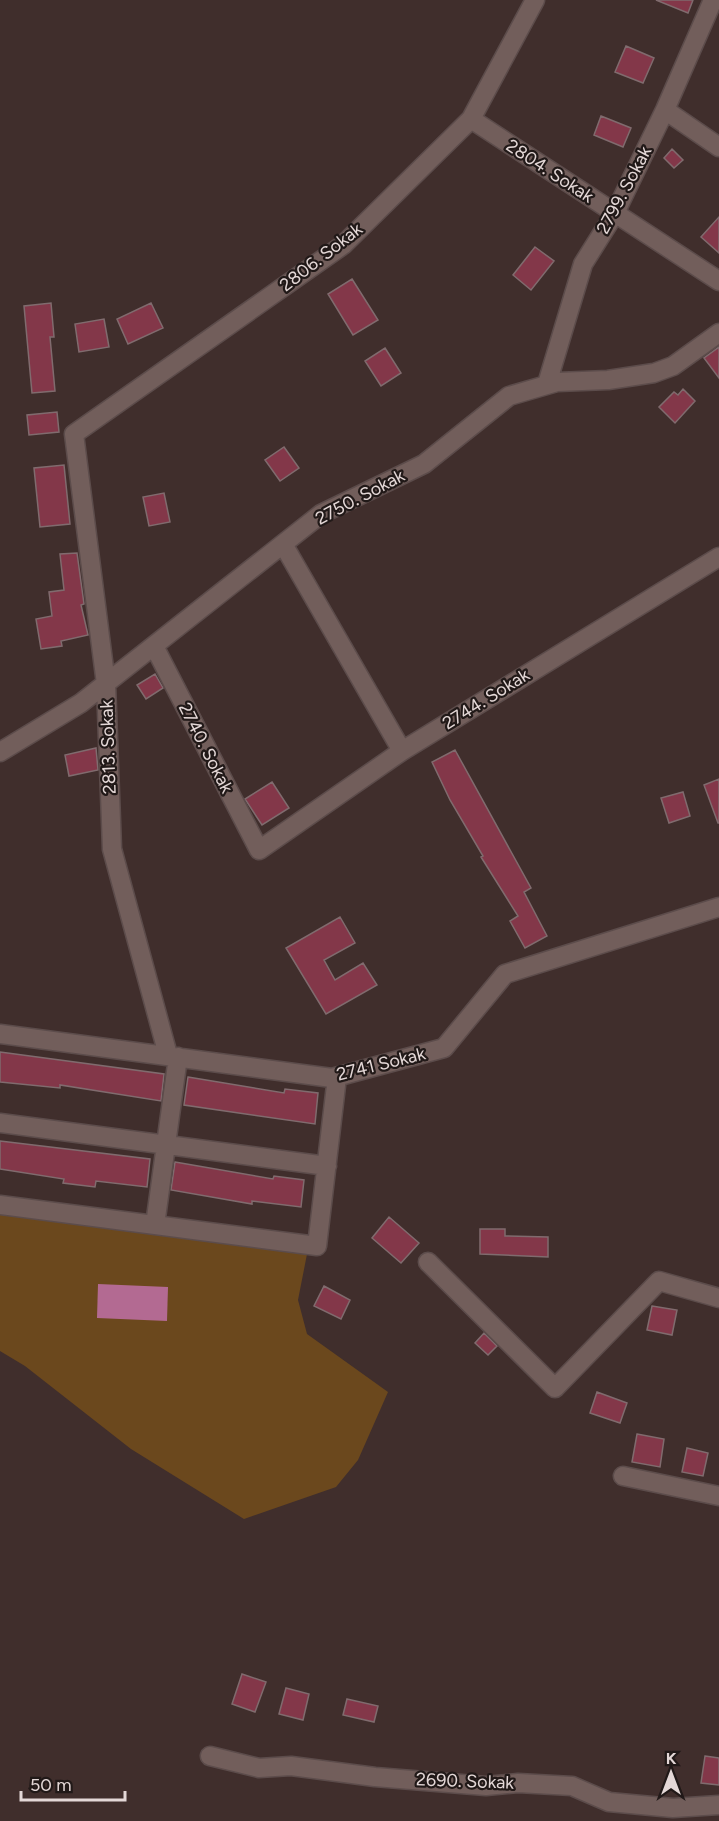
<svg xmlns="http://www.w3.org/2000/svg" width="719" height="1821" viewBox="0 0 719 1821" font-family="Figtree,sans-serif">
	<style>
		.green { fill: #6b481d }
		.water { fill: #b36a92 }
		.building { fill: #833749; stroke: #806b6e; stroke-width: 1.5 }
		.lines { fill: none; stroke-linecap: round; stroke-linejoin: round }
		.minor-casing { stroke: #5c4c4b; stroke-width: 21 }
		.minor { stroke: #725e5b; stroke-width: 18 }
		.labels { text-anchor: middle; stroke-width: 4.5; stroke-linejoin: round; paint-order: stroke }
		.street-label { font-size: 18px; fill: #e4d8d7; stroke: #211918 }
	</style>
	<rect width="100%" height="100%" fill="#402e2c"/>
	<path class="green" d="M0 1212 308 1249 298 1300 307 1334 388 1392 358 1460 336 1487 244 1519 131 1449 25 1366 0 1351Z"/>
	<path class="water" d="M98 1284 168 1287 167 1321 97 1318Z"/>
	<path class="building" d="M656 0H693L688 13Z
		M626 46 654 58 643 83 615 72Z
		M601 116 631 128 623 147 594 135Z
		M672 149 683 160 674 168 664 158Z
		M719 217V253L701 237Z
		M535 247 554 261 531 290 513 275Z
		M352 279 378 320 353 335 328 294Z
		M51 303 54 337H50L55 391 32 393 24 306Z
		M151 303 163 328 128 344 117 319Z
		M104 319 109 347 79 352 75 324Z
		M719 347V378L704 358Z
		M385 348 401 373 381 386 365 361Z
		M683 389 695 401 675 423 659 407 674 392 678 395Z
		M57 412 59 432 29 435 27 415Z
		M284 447 299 468 280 481 265 460Z
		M64 465 70 524 40 527 34 468Z
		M164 493 170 522 149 526 143 497Z
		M77 553 84 604 81 605 88 635 61 641 62 646 41 649 36 619 52 616 49 592 64 590 60 554Z
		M155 674 163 688 146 699 137 685Z
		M96 748 98 770 69 776 65 755Z
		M455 750 531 888 524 892 547 936 525 948 510 921 518 916 481 857 483 856 450 800 432 762Z
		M719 779V823H718L704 785Z
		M272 782 289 808 262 825 245 799Z
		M683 792 690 816 669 823 661 798Z
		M340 917 355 943 324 960 335 980 363 963 377 985 326 1014 286 948Z
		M0 1052 164 1074 161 1101 60 1085V1088L0 1082Z
		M188 1077 284 1093 285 1089 318 1093 315 1124 184 1105Z
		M0 1141 150 1159 147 1187 96 1181 95 1187 63 1183 64 1179 0 1169Z
		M175 1162 273 1179 274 1176 304 1180 301 1207 252 1201V1204L171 1190Z
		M389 1217 419 1243 401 1263 372 1238Z
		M480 1229H505V1236L548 1237V1257L480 1254Z
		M324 1286 350 1300 341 1319 314 1306Z
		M652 1306 677 1310 672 1335 647 1330Z
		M484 1333 497 1346 488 1355 475 1343Z
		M597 1392 627 1403 620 1423 590 1413Z
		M637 1434 664 1439 660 1467 632 1462Z
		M687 1448 708 1453 703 1476 682 1472Z
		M242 1674 266 1682 255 1712 232 1704Z
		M286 1688 309 1694 303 1720 279 1714Z
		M347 1699 378 1706 374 1722 343 1715Z
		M705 1756 719 1758V1785L701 1783Z"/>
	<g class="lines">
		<defs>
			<path id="minor" d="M665 110 719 147
				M471 119 719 281
				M547 384 583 264 615 213 665 110 713 0
				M283 544 402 751
				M154 646 259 850 402 751 719 557
				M0 752 81 703 321 514 424 464 509 396 557 382 608 380 654 373 673 366 719 333
				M0 1034 332 1078 444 1048 505 974 719 907
				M168 1055 112 849 106 684 74 434 343 245 471 119 535 0
				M0 1123 327 1166
				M0 1205 317 1246 337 1077
				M155 1225 178 1057
				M428 1262 555 1388 659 1281 719 1298
				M623 1476 719 1496
				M210 1756 259 1768 291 1766 375 1777 486 1786 518 1783 572 1786 609 1802 673 1808 719 1805"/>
		</defs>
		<use href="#minor" class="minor-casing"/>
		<use href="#minor" class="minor"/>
	</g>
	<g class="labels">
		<g class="street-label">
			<text transform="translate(550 171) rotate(33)" y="6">2804. Sokak</text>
			<text transform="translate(624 190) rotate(-62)" y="6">2799. Sokak</text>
			<text transform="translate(321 257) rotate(-38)" y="6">2806. Sokak</text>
			<text transform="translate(360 497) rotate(-28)" y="6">2750. Sokak</text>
			<text transform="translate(486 699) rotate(-32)" y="6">2744. Sokak</text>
			<text transform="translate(108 747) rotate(-92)" y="6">2813. Sokak</text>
			<text transform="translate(206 748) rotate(63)" y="6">2740. Sokak</text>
			<text transform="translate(381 1064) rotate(-14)" y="6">2741 Sokak</text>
			<text transform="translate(465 1781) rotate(2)" y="6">2690. Sokak</text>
		</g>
	</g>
	<g transform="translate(671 1773)" stroke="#211918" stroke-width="4.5" paint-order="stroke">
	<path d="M0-4.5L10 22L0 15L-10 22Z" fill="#e4d8d7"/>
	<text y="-9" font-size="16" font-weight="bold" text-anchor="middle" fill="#e4d8d7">K</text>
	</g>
	<path d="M21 1791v9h104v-9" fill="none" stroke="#e4d8d7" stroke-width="3"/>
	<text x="30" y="1791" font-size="18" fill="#e4d8d7" stroke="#211918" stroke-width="4.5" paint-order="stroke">50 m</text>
</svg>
